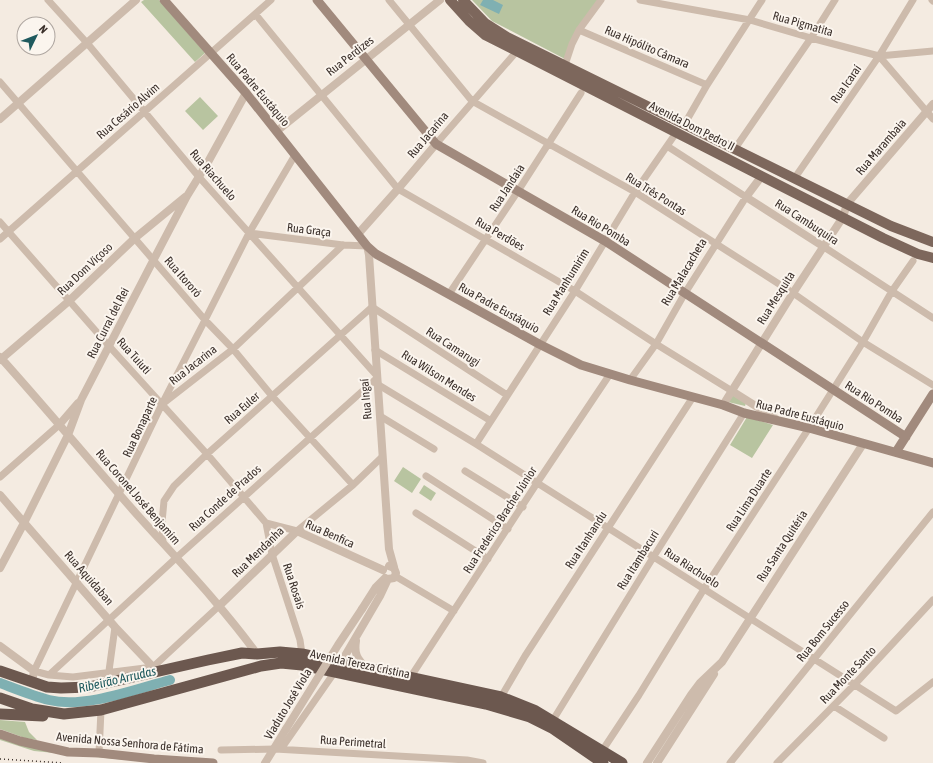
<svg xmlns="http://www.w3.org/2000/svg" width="933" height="763" viewBox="0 0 933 763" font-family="'Asap Condensed',sans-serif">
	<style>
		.green { fill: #b8c4a0 }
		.water { fill: #7fb0b2 }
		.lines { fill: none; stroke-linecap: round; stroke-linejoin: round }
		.river { stroke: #7fb0b2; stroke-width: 10 }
		.minor { stroke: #cdbbac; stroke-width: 7 }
		.tertiary { stroke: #cdbbac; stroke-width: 8 }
		.secondary { stroke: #a18a7d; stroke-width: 9 }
		.primary { stroke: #7d675c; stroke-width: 10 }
		.trunk { stroke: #6c584f; stroke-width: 11 }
		.rail { stroke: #3b302b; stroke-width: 1.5; stroke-dasharray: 1 3; stroke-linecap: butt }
		.tertiary-bridge { stroke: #cdbbac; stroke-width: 8 }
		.labels { text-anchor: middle; stroke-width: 4; stroke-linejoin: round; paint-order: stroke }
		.street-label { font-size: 12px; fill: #3b302b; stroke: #fbf5ee }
		.water-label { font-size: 13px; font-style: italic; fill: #1f5a5e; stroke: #fbf5ee }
	</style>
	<rect width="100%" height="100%" fill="#f4ebe1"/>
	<path class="green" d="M144 0H159L205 53 195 62 141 2Z
		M472 0H600L565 59 492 21Z
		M200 97 218 116 203 130 185 111Z
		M733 393 746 403 745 406 728 402Z
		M747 417 773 425 752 458 730 445Z
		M403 467 421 479 412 493 394 481Z
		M424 485 436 493 431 501 419 493Z
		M0 720 25 722 29 732 37 740 25 738 0 729Z
		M0 737 126 760 34 751 0 740Z"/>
	<path class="water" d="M483 0H493L503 5 499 14 480 5Z"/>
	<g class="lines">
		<path class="river" d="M0 683C16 689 33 696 49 700 84 709 136 689 170 680"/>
		<path class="minor" d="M48 0 87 43 199 177 377 376
			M389 0 472 101 635 192 793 293 863 342 933 385
			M640 0 750 20 811 38 879 56 933 119
			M932 0 933 1
			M256 15 398 189 575 291 656 344 732 391
			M579 30 707 85
			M879 56 933 51
			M565 65 572 44 579 30 601 0
			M0 82 205 320 233 349 272 396 353 485
			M684 125 707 85 762 0
			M436 144 517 51
			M734 150 811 38 835 0
			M295 155 249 233 205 320 162 404 34 671 49 675 176 558 377 378
			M794 179 879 56 913 0
			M0 222 109 346 207 454 266 523 272 554 300 640 302 654
			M249 233 343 245 367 246
			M0 239 271 0
			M824 247 933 318
			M449 294 518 191 581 93
			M375 350 491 421
			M630 380 656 344 685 293 746 197 667 146
			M377 384 476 444 896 711 933 682
			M165 402 233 349 343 245
			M380 416 434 449
			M476 444 575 291 635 192 676 133
			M465 471 523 507
			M426 476 508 529
			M0 477 59 425
			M416 513 488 559
			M266 523 297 531 353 485 382 457
			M163 543 162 522 164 501 174 486 207 454 372 307 507 395
			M395 576 454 611
			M49 675 73 677 153 667 219 606
			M108 678 115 627
			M410 678 537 483 610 374
			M501 697 525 656 693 397
			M834 706 884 738
			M553 720 654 556 744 413
			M281 749 334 673
			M221 750 275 749 467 760 483 763
			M602 751 639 695 704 589 809 428 863 342 892 291 913 261
			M99 753 101 710
			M730 763 933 512
			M777 763 855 684 933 600"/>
		<path class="tertiary" d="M0 119 136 0
			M277 131 440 0
			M761 177 746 197 824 247
			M358 234 398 189 436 144
			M367 246 369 255 389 549 394 567
			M0 357C45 407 88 459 133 510 175 557 220 603 257 654
			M0 360 69 301 135 238 185 197
			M732 391 776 419
			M723 405 793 293 843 217 847 204 933 104
			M59 425 78 403
			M0 495 115 627 153 667 163 670
			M0 568 24 523 68 435 81 400 154 259 187 196 208 162 246 93
			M388 579 394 578 396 573 394 568 389 566
			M219 606 297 531 383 570
			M362 609 376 587 385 578
			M356 641C354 654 357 658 365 667
			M0 646 34 671 32 682
			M339 666 380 596 388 579
			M265 763 286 729
			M647 763 691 695 700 683 722 662 863 444
			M657 763 714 674"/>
		<path class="secondary" d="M164 0 246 93 367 246 376 254 539 344 581 365 630 380 723 405 744 413 809 428 933 463
			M317 0 436 144 605 241 906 437
			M896 452 933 394
			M0 734 20 741 68 752 99 753 154 759 213 763"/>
		<path class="primary" d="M450 0 469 21 485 35 883 238 918 254 933 258
			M463 0 485 23 507 37 891 226 933 242"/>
		<path class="trunk" d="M0 671 47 687 61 688 89 687 208 660 242 653 257 654 280 652 302 654 501 697 534 710 622 763
			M0 698 32 709 64 714 101 710 261 666 281 663 302 665 486 704 530 717 552 728 603 763
			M0 714 43 716"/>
		<path class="rail" d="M0 759 63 763"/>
		<path class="tertiary-bridge" d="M286 729 338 645 362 609"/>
	</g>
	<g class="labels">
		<g class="street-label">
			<text transform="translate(803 24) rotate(16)" y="4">Rua Pigmatita</text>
			<text transform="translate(647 47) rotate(23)" y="4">Rua Hipólito Câmara</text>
			<text transform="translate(350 56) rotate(-38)" y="4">Rua Perdizes</text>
			<text transform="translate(846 84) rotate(-55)" y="4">Rua Icaraí</text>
			<text transform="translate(258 90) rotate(50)" y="4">Rua Padre Eustáquio</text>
			<text transform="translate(128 111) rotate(-41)" y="4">Rua Cesário Alvim</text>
			<text transform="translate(692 126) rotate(27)" y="4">Avenida Dom Pedro II</text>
			<text transform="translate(428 135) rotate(-50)" y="4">Rua Jacarina</text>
			<text transform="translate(881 147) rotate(-49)" y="4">Rua Marambaia</text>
			<text transform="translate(213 175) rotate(49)" y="4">Rua Riachuelo</text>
			<text transform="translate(507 188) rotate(-57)" y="4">Rua Jandaia</text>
			<text transform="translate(656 194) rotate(32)" y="4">Rua Três Pontas</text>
			<text transform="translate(807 222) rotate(33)" y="4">Rua Cambuquira</text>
			<text transform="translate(601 226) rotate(31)" y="4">Rua Rio Pomba</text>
			<text transform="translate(309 230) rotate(7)" y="4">Rua Graça</text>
			<text transform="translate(500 234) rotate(30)" y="4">Rua Perdões</text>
			<text transform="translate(85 269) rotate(-43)" y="4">Rua Dom Viçoso</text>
			<text transform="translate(684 272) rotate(-59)" y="4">Rua Malacacheta</text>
			<text transform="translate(183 277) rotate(49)" y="4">Rua Itororó</text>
			<text transform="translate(566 282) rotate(-58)" y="4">Rua Manhumirim</text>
			<text transform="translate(776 298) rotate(-58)" y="4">Rua Mesquita</text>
			<text transform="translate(499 308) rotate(29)" y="4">Rua Padre Eustáquio</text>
			<text transform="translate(108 323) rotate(-63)" y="4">Rua Curral del Rei</text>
			<text transform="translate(453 347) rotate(33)" y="4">Rua Camarugi</text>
			<text transform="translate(134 356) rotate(48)" y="4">Rua Tuiuti</text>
			<text transform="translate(193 365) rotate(-38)" y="4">Rua Jacarina</text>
			<text transform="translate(439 376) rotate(32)" y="4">Rua Wilson Mendes</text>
			<text transform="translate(366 399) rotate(-95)" y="4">Rua Ingaí</text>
			<text transform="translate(874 402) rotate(33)" y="4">Rua Rio Pomba</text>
			<text transform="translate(242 408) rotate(-41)" y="4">Rua Euler</text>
			<text transform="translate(800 415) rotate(15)" y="4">Rua Padre Eustáquio</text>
			<text transform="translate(140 427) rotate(-65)" y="4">Rua Bonaparte</text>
			<text transform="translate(138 497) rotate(49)" y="4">Rua Coronel José Benjamim</text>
			<text transform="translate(225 498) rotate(-42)" y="4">Rua Conde de Prados</text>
			<text transform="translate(749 500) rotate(-57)" y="4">Rua Lima Duarte</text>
			<text transform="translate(500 520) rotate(-57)" y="4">Rua Frederico Bracher Júnior</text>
			<text transform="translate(330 534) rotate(24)" y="4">Rua Benfica</text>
			<text transform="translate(586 540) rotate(-57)" y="4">Rua Itanhandu</text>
			<text transform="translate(782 546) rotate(-57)" y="4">Rua Santa Quitéria</text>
			<text transform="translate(258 552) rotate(-44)" y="4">Rua Mendanha</text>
			<text transform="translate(638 560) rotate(-58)" y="4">Rua Itambacuri</text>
			<text transform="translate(692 568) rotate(33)" y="4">Rua Riachuelo</text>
			<text transform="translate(89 578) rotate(49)" y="4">Rua Aquidaban</text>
			<text transform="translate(294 586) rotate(72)" y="4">Rua Rosais</text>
			<text transform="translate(823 631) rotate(-51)" y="4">Rua Bom Sucesso</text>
			<text transform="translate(360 664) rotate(12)" y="4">Avenida Tereza Cristina</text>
			<text transform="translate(848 675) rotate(-46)" y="4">Rua Monte Santo</text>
			<text transform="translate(288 704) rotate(-59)" y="4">Viaduto José Viola</text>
			<text transform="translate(353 742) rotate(4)" y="4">Rua Perimetral</text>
			<text transform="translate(130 743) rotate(5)" y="4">Avenida Nossa Senhora de Fátima</text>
		</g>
		<g class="water-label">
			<text transform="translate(117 679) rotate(-13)" y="5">Ribeirão Arrudas</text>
		</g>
	</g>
	<g transform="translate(36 36) rotate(47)"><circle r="19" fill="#fbf5ee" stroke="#aea6a0"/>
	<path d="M0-3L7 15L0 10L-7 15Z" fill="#1f5a5e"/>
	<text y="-6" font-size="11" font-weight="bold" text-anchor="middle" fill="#3b302b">N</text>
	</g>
</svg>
